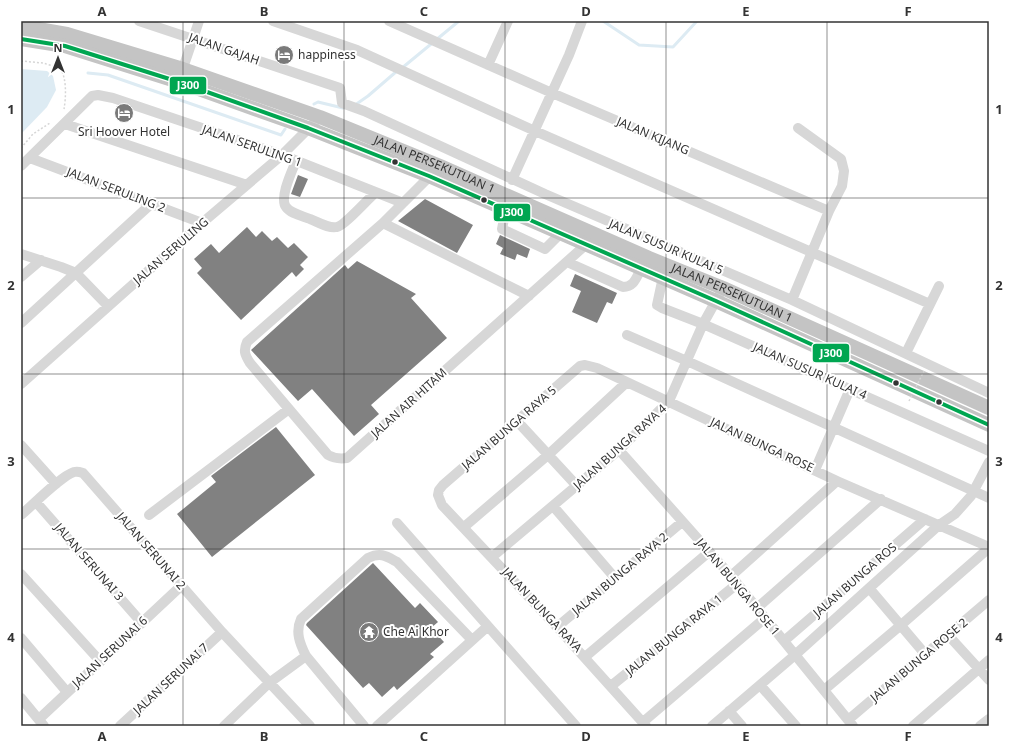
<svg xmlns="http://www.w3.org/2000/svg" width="1010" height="747" viewBox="0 0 1010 747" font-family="'Noto Sans',sans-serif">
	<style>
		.water { fill: #ddebf3 }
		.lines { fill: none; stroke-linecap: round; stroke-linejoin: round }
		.stream { stroke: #ddebf3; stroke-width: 3 }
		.building { fill: #818181 }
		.path { stroke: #d6d6d6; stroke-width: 1.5; stroke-dasharray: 2 2; stroke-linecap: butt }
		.minor { stroke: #d7d7d7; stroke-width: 10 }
		.highway { stroke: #c4c4c4; stroke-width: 14 }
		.path-bridge { stroke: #d6d6d6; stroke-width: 1.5; stroke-dasharray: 2 2; stroke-linecap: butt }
		.bus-1-casing { stroke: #fff; stroke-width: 7 }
		.bus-1 { stroke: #00a651; stroke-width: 4 }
		.grid { fill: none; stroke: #333; stroke-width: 1; stroke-opacity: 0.55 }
		.bus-dot { fill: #333; stroke: #fff; stroke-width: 1.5 }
		.labels { text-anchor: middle; stroke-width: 4; stroke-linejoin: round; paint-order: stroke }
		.street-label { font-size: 12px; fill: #333; stroke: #fff }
		.poi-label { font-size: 12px; fill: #333; stroke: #fff; text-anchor: start }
		.line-badge { stroke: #fff; stroke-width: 1.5 }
		.badge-label { font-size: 11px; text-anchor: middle; font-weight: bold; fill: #fff }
		.neatline { fill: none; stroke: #333; stroke-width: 1.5 }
		.grid-label { font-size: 13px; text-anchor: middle; font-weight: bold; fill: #333 }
	</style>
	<rect width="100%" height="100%" fill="#fff"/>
	<path class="water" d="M21 69 47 71 53 76 56 90 47 107 21 134Z"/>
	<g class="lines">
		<path class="stream" d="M603 21 639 45 673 47 697 21
			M402 68 459 21
			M88 73 108 75 281 135 285 129
			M314 104 318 102 343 108
			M355 105 368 96 397 71"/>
	</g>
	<path class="building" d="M298 175 308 179 300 197 291 194Z
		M425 199 473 225 457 253 398 221Z
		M247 227 256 237 262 231 272 241 277 237 288 248 294 243 308 257 300 265 304 269 296 277 292 272 241 320 197 273 202 268 194 259 211 244 219 253Z
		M500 235 530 249 527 258 517 254 515 260 500 254 503 248 496 244Z
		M357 261 416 294 411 298 447 338 371 405 379 414 354 436 312 389 298 401 251 350 345 265 348 269Z
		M575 274 617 293 612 304 607 302 597 323 572 312 581 291 570 286Z
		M276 427 315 475 212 557 177 514 216 482 211 476Z
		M373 563 415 608 420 603 438 622 431 628 444 642 430 654 434 657 397 690 394 686 382 697 369 683 363 688 306 625 307 623Z"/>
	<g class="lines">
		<path class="path" d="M21 61 43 63 60 68C67 78 66 98 64 109
			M21 148 33 134 50 123"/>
		<path class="minor" d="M139 21 340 88 342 103 364 111 545 194 792 300 989 393
			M273 21 357 50 535 131 930 304
			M389 21 552 93 829 211
			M488 65 508 21
			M181 74 199 21
			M65 124 247 185
			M30 158 202 223
			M296 161C292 171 279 198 286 207 291 214 303 216 310 219 318 222 329 229 337 227 344 226 368 199 375 193
			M21 166 92 96 98 95 113 98 282 155 403 203
			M434 172 383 223 247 342C243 351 245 355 250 363L328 455C335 459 340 459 347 458L590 241
			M512 180 569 55 582 21
			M506 209 502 229 545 249 561 233
			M383 223 529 296
			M21 254 61 267 76 273 108 306
			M567 262 623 287C634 287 636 278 641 269
			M21 277 41 260
			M663 277 657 305 662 308 703 324 989 451
			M792 300 829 211 842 186 844 171 841 159 798 128
			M21 323 151 204
			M627 335 687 361 989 498
			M906 353 939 286
			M21 384 202 223 282 155 320 117
			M517 421 577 486
			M21 445 56 484
			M619 450 731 576 853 726
			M815 470 850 389
			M36 502 142 623
			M553 506 615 578
			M21 515C33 505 61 476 74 472 78 471 80 472 83 473L222 632 310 726
			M149 515 289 409
			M397 523 576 726
			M464 527 548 455 627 382
			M492 557 619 450 669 401 703 324 723 288
			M21 574 100 661
			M731 576 837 481
			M869 588 925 654
			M757 608 881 499
			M557 627 682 522
			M948 635 989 680
			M21 638 67 692
			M784 641 925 519
			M306 656C300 644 295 632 301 619L368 558C381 552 386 556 397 562L472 640
			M585 657 709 552
			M760 685 796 726
			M611 686 737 584
			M824 690 901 625 989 548
			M21 698 44 726
			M729 711 742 726
			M39 719 181 586
			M848 720 989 600
			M643 722 765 618
			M120 726 222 632
			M224 726 269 683 306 656 364 726
			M377 726 488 626
			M646 726 557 627 442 505 438 495 439 490 443 485 580 366 585 365 597 368 837 481 989 547
			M712 726 795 655 939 525 955 514 971 496 989 462
			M913 726 989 660
			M980 726 989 719"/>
		<g class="highway">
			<path id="s1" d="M21 26 67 34 183 69 320 117 440 166 649 258 723 288 989 408"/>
			<path d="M21 39 65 46 179 82 308 128 429 176 716 301 989 425"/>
		</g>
		<path class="path-bridge" d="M909 401 924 371"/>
		<defs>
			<path id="bus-1" d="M21 39 65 46 179 82 308 128 429 176 716 301 989 425"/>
		</defs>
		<use href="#bus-1" class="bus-1-casing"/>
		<use href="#bus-1" class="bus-1"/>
	</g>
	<path class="grid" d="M183 21V726M344 21V726M505 21V726M666 21V726M827 21V726M21 198H989M21 374H989M21 549H989"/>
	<defs>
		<symbol id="hotel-disc" viewBox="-11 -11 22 22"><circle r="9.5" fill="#7a7a7a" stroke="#fff"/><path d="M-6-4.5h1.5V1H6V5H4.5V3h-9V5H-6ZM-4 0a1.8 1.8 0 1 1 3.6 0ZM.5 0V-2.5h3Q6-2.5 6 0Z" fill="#fff"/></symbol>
		<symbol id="temple-disc" viewBox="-11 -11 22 22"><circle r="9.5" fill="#7a7a7a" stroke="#fff"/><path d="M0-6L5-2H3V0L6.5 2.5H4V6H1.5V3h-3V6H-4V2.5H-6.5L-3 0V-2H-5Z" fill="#fff"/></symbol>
	</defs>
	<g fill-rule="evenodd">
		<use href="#hotel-disc" x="273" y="44" width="22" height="22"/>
		<use href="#hotel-disc" x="113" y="102" width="22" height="22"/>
		<use href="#temple-disc" x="358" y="621" width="22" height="22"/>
	</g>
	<g class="bus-dot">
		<circle cx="395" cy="162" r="3.5"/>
		<circle cx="484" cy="200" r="3.5"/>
		<circle cx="896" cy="383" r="3.5"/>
		<circle cx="939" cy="402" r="3.5"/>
	</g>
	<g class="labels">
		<g class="street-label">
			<text transform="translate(224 49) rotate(19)" y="4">JALAN GAJAH</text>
			<text transform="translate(653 136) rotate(23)" y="4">JALAN KIJANG</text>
			<text transform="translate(252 146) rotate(19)" y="4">JALAN SERULING 1</text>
			<text dy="4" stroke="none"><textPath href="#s1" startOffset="437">JALAN PERSEKUTUAN 1</textPath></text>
			<text transform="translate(116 190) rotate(21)" y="4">JALAN SERULING 2</text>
			<text transform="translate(666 247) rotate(23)" y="4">JALAN SUSUR KULAI 5</text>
			<text transform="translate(171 251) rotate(-41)" y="4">JALAN SERULING</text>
			<text dy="4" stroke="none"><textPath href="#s1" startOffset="761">JALAN PERSEKUTUAN 1</textPath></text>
			<text transform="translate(810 371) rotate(24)" y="4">JALAN SUSUR KULAI 4</text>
			<text transform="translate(409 403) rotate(-42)" y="4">JALAN AIR HITAM</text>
			<text transform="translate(509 428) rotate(-41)" y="4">JALAN BUNGA RAYA 5</text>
			<text transform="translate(762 445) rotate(25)" y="4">JALAN BUNGA ROSE</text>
			<text transform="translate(620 447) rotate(-42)" y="4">JALAN BUNGA RAYA 4</text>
			<text transform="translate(151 551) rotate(49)" y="4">JALAN SERUNAI 2</text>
			<text transform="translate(89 562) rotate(49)" y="4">JALAN SERUNAI 3</text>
			<text transform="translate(620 574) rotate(-40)" y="4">JALAN BUNGA RAYA 2</text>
			<text transform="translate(855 580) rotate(-41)" y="4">JALAN BUNGA ROS</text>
			<text transform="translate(738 587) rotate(50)" y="4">JALAN BUNGA ROSE 1</text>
			<text transform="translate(542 610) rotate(47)" y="4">JALAN BUNGA RAYA</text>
			<text transform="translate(674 635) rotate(-39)" y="4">JALAN BUNGA RAYA 1</text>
			<text transform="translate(110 652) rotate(-43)" y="4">JALAN SERUNAI 6</text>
			<text transform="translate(919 660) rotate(-40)" y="4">JALAN BUNGA ROSE 2</text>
			<text transform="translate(171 679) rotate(-43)" y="4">JALAN SERUNAI 7</text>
		</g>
		<g class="poi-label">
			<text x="298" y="59">happiness</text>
			<text x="124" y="136" text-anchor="middle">Sri Hoover Hotel</text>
			<text x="383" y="636">Che Ai Khor</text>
		</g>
	</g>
	<g class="line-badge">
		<rect x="169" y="76" width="38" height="19" rx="4" fill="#00a651"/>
		<rect x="493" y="203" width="38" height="19" rx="4" fill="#00a651"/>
		<rect x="812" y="343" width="38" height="20" rx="4" fill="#00a651"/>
	</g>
	<g class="badge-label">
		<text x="188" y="89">J300</text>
		<text x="512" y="216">J300</text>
		<text x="831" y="357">J300</text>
	</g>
	<rect width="1010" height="747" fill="none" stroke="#ffffff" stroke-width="44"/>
	<g transform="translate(58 58)" stroke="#ffffff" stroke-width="3" paint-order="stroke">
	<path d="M0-3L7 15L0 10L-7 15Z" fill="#333333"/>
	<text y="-6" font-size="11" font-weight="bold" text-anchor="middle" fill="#333333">N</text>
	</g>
	<rect x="22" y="22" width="966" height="703" class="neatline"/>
	<g class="grid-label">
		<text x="102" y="16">A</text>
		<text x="264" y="16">B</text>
		<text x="424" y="16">C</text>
		<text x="586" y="16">D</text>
		<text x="746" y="16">E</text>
		<text x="908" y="16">F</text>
		<text x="11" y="114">1</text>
		<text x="999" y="114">1</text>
		<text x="11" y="290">2</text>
		<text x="999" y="290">2</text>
		<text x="11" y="466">3</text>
		<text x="999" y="466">3</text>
		<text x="11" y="642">4</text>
		<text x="999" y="642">4</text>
		<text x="102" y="741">A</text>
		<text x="264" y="741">B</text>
		<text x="424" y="741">C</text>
		<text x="586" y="741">D</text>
		<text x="746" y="741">E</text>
		<text x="908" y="741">F</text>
	</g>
</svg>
